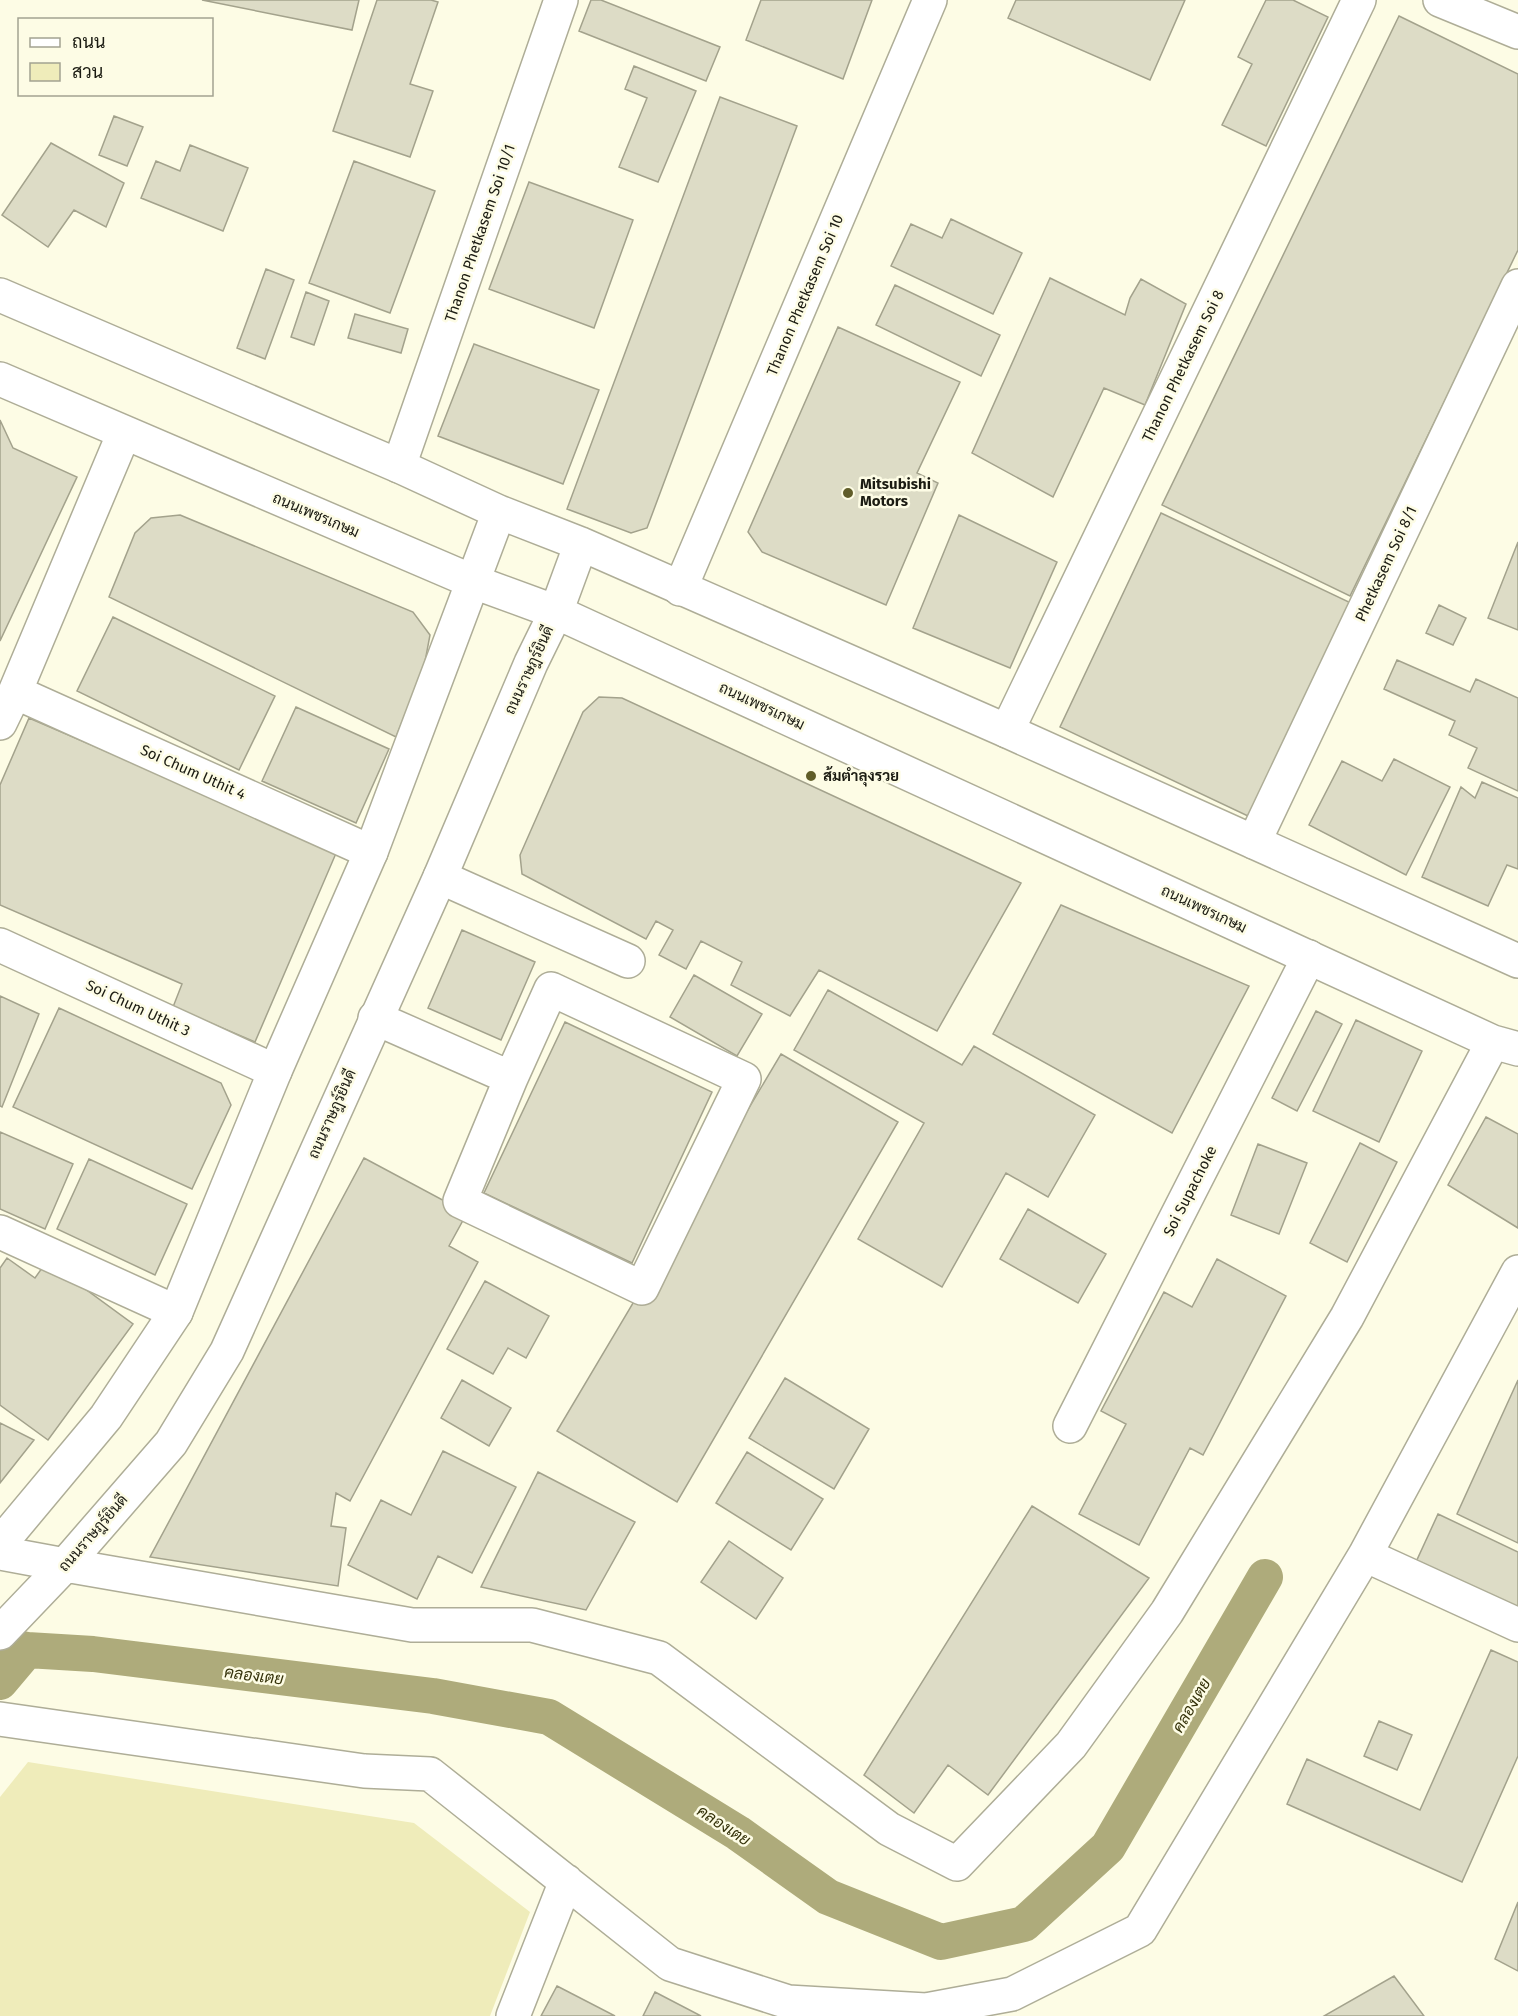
<svg xmlns="http://www.w3.org/2000/svg" width="1518" height="2016" viewBox="0 0 1518 2016" font-family="'Fira Sans',Sarabun,sans-serif">
	<style>
		.green { fill: #efecba }
		.lines { fill: none; stroke-linecap: round; stroke-linejoin: round }
		.canal { stroke: #aeab7b; stroke-width: 36 }
		.building { fill: #dddcc6; stroke: #a3a28c; stroke-width: 1.5 }
		.street-casing { stroke: #aead97; stroke-width: 36 }
		.secondary-casing { stroke: #aead97; stroke-width: 36 }
		.street { stroke: #fff; stroke-width: 33 }
		.secondary { stroke: #fff; stroke-width: 33 }
		.poi-dot { fill: #605d29; stroke: #fdfce5; stroke-width: 2 }
		.labels { text-anchor: middle; stroke-width: 5; stroke-linejoin: round; paint-order: stroke }
		.street-label { font-size: 15px; fill: #1b1b12; stroke: #fdfce5 }
		.poi-label { font-size: 15px; font-weight: bold; fill: #1b1b12; stroke: #fdfce5; text-anchor: start }
		.water-label { font-size: 16px; font-style: italic; fill: #36330b; stroke: #fdfce5 }
	</style>
	<rect width="100%" height="100%" fill="#fdfce5"/>
	<path class="green" d="M28 1762 414 1823 530 1912 490 2016H0V1797Z"/>
	<g class="lines">
		<path class="canal" d="M0 1645 27 1650 93 1654 433 1696 549 1717 738 1833 828 1897 941 1942 1024 1924 1108 1847 1265 1577
			M0 1682 27 1650"/>
	</g>
	<path class="building" d="M202 0H359L352 30Z
		M377 0H431L438 2 410 84 433 91 410 157 333 131Z
		M591 0H601L720 47 706 81 579 31Z
		M761 0H872L843 79 746 40Z
		M1016 0H1185L1150 80 1008 18Z
		M1266 0H1293L1328 17 1266 146 1222 125 1252 64 1238 57Z
		M1399 16 1518 74V250L1350 596 1162 505Z
		M634 66 696 91 658 182 619 167 647 98 625 89Z
		M720 97 797 126 647 528 631 533 567 509Z
		M114 116 143 127 127 166 99 155Z
		M51 143 124 183 106 227 74 210 48 247 2 215Z
		M190 145 248 168 223 231 141 198 156 161 180 171Z
		M354 161 435 191 390 313 309 283Z
		M529 182 633 220 594 328 489 289Z
		M951 219 1022 253 993 314 891 266 911 224 942 238Z
		M266 269 294 280 265 359 237 348Z
		M1050 278 1125 315 1130 298 1141 279 1186 304 1145 405 1104 388 1053 497 972 453Z
		M895 285 1000 335 981 376 876 325Z
		M306 292 329 301 314 345 291 337Z
		M355 314 408 329 401 353 348 338Z
		M838 327 960 382 917 473 938 483 886 605 762 552 748 532Z
		M474 344 599 390 563 484 438 436Z
		M0 420 13 448 77 477 0 641Z
		M1161 513 1351 603 1250 817 1060 727Z
		M180 515 413 612 430 635 424 667 396 737 109 597 135 533 151 518Z
		M959 515 1057 562 1010 668 913 628Z
		M1518 542V630L1488 618Z
		M1439 605 1466 618 1453 645 1426 633Z
		M113 617 275 696 239 770 77 691Z
		M1397 660 1470 692 1476 679 1518 698V791L1468 768 1477 748 1449 735 1455 721 1384 689Z
		M599 697 622 698 1021 883 937 1031 819 970 790 1016 731 985 742 962 701 941 686 969 659 955 673 930 656 921 646 939 522 874 520 855 583 712Z
		M296 707 389 749 356 823 262 781Z
		M29 718 337 851 255 1042 173 1007 182 984 0 905V785Z
		M1394 759 1450 787 1406 875 1309 825 1342 761 1382 781Z
		M1482 782 1518 798V869L1507 865 1488 906 1422 877 1461 787 1475 798Z
		M1061 905 1249 986 1172 1133 993 1034Z
		M462 930 535 962 501 1040 428 1008Z
		M694 975 762 1014 737 1056 670 1017Z
		M828 990 962 1065 974 1046 1095 1115 1048 1197 1006 1173 942 1287 858 1239 924 1123 794 1050Z
		M0 996 39 1014 2 1107 0 1106Z
		M59 1008 221 1083 231 1105 192 1189 13 1107Z
		M1316 1011 1342 1024 1297 1111 1272 1098Z
		M1356 1020 1422 1051 1379 1142 1313 1111Z
		M565 1022 712 1092 632 1263 484 1193Z
		M781 1054 898 1122 677 1502 557 1431Z
		M1486 1117 1518 1134V1228L1448 1185Z
		M0 1132 73 1164 45 1229 0 1209Z
		M1360 1143 1397 1162 1347 1262 1310 1243Z
		M1258 1144 1307 1163 1279 1234 1231 1215Z
		M364 1158 467 1213 449 1246 478 1262 350 1501 336 1493 331 1526 346 1528 338 1586 150 1557Z
		M89 1159 187 1204 155 1275 57 1229Z
		M1028 1209 1106 1254 1078 1303 1000 1259Z
		M7 1258 35 1278 47 1261 133 1324 48 1440 0 1405V1268Z
		M1217 1259 1286 1296 1203 1455 1190 1448 1139 1545 1079 1514 1126 1424 1101 1411 1164 1292 1192 1307Z
		M485 1281 549 1316 526 1358 508 1348 493 1374 447 1349Z
		M785 1378 869 1429 834 1489 749 1438Z
		M462 1380 511 1408 489 1446 441 1418Z
		M1518 1380V1543L1457 1514Z
		M0 1423 34 1440 0 1483Z
		M443 1451 516 1487 472 1573 438 1556 417 1599 348 1565 381 1500 411 1515Z
		M747 1452 823 1499 791 1550 716 1503Z
		M538 1472 635 1522 586 1610 481 1587Z
		M1032 1506 1149 1578 988 1795 948 1765 914 1813 864 1775Z
		M1438 1514 1518 1552V1611L1416 1562Z
		M729 1541 783 1578 756 1619 701 1582Z
		M1491 1650 1518 1662V1756L1462 1882 1287 1804 1307 1759 1420 1810Z
		M1379 1721 1412 1735 1397 1770 1364 1756Z
		M1518 1902V1971L1495 1959Z
		M1394 1976 1424 2016H1324Z
		M557 1986 615 2016H541Z
		M655 1992 701 2016H643Z"/>
	<g class="lines">
		<defs>
			<path id="street" d="M1440 0 1518 32
				M399 466 561 0
				M680 589 930 0
				M15 692 371 852
				M0 723 15 692 124 433
				M1007 731 1359 0
				M1254 842 1518 286
				M440 877 628 961
				M0 945 275 1071
				M551 989 744 1079 642 1288 460 1201 511 1078Z
				M375 1018 511 1078
				M0 1232 176 1312
				M1070 1426 1309 957
				M0 1553 65 1565
				M1365 1555 1518 1625
				M0 1719 364 1771 430 1774 670 1964 788 2002 926 2010 1012 1994 1140 1930 1365 1555 1518 1272
				M513 2016 566 1881"/>
			<path id="secondary" d="M0 295 399 466 499 512 581 544 1007 731 1518 961
				M0 379 474 582 556 612 1493 1042 1518 1049
				M0 1544 106 1417 176 1312 275 1071 371 852 499 512
				M65 1565 412 1625H532L659 1658 889 1829 957 1864 1071 1745 1167 1612 1347 1317 1493 1042
				M0 1633 65 1565 171 1443 227 1351 440 877 531 663 556 612 581 544"/>
		</defs>
		<use href="#street" class="street-casing"/>
		<use href="#secondary" class="secondary-casing"/>
		<use href="#street" class="street"/>
		<use href="#secondary" class="secondary"/>
	</g>
	<g class="poi-dot">
		<circle cx="848" cy="493" r="6"/>
		<circle cx="811" cy="776" r="6"/>
	</g>
	<g class="labels">
		<g class="street-label">
			<text transform="translate(480 233) rotate(-71)" y="5">Thanon Phetkasem Soi 10/1</text>
			<text transform="translate(805 295) rotate(-67)" y="5">Thanon Phetkasem Soi 10</text>
			<text transform="translate(1183 366) rotate(-64)" y="5">Thanon Phetkasem Soi 8</text>
			<text transform="translate(316 515) rotate(23)" y="5">ถนนเพชรเกษม</text>
			<text transform="translate(1386 564) rotate(-65)" y="5">Phetkasem Soi 8/1</text>
			<text transform="translate(529 670) rotate(-65)" y="5">ถนนราษฎร์ยินดี</text>
			<text transform="translate(762 706) rotate(25)" y="5">ถนนเพชรเกษม</text>
			<text transform="translate(193 772) rotate(24)" y="5">Soi Chum Uthit 4</text>
			<text transform="translate(1204 909) rotate(25)" y="5">ถนนเพชรเกษม</text>
			<text transform="translate(138 1008) rotate(25)" y="5">Soi Chum Uthit 3</text>
			<text transform="translate(332 1114) rotate(-66)" y="5">ถนนราษฎร์ยินดี</text>
			<text transform="translate(1190 1191) rotate(-63)" y="5">Soi Supachoke</text>
			<text transform="translate(93 1533) rotate(-49)" y="5">ถนนราษฎร์ยินดี</text>
		</g>
		<g class="poi-label">
			<text x="860" y="489">Mitsubishi<tspan x="860" dy="17">Motors</tspan></text>
			<text x="823" y="781">ส้มตำลุงรวย</text>
		</g>
		<g class="water-label">
			<text transform="translate(254 1675) rotate(7)" y="6">คลองเตย</text>
			<text transform="translate(1191 1705) rotate(-60)" y="6">คลองเตย</text>
			<text transform="translate(724 1825) rotate(33)" y="6">คลองเตย</text>
		</g>
	</g>
	<rect x="18" y="18" width="195" height="78" fill="#fdfce5" stroke="#a3a291" stroke-width="1.5"/>
	<rect x="30" y="38" width="30" height="9" fill="#ffffff" stroke="#a3a291" stroke-width="1.5"/>
	<text x="72" y="48" font-size="18" fill="#1b1b12">ถนน</text>
	<rect x="30" y="63" width="30" height="18" fill="#efecba" stroke="#a3a291" stroke-width="1.5"/>
	<text x="72" y="78" font-size="18" fill="#1b1b12">สวน</text>
</svg>
